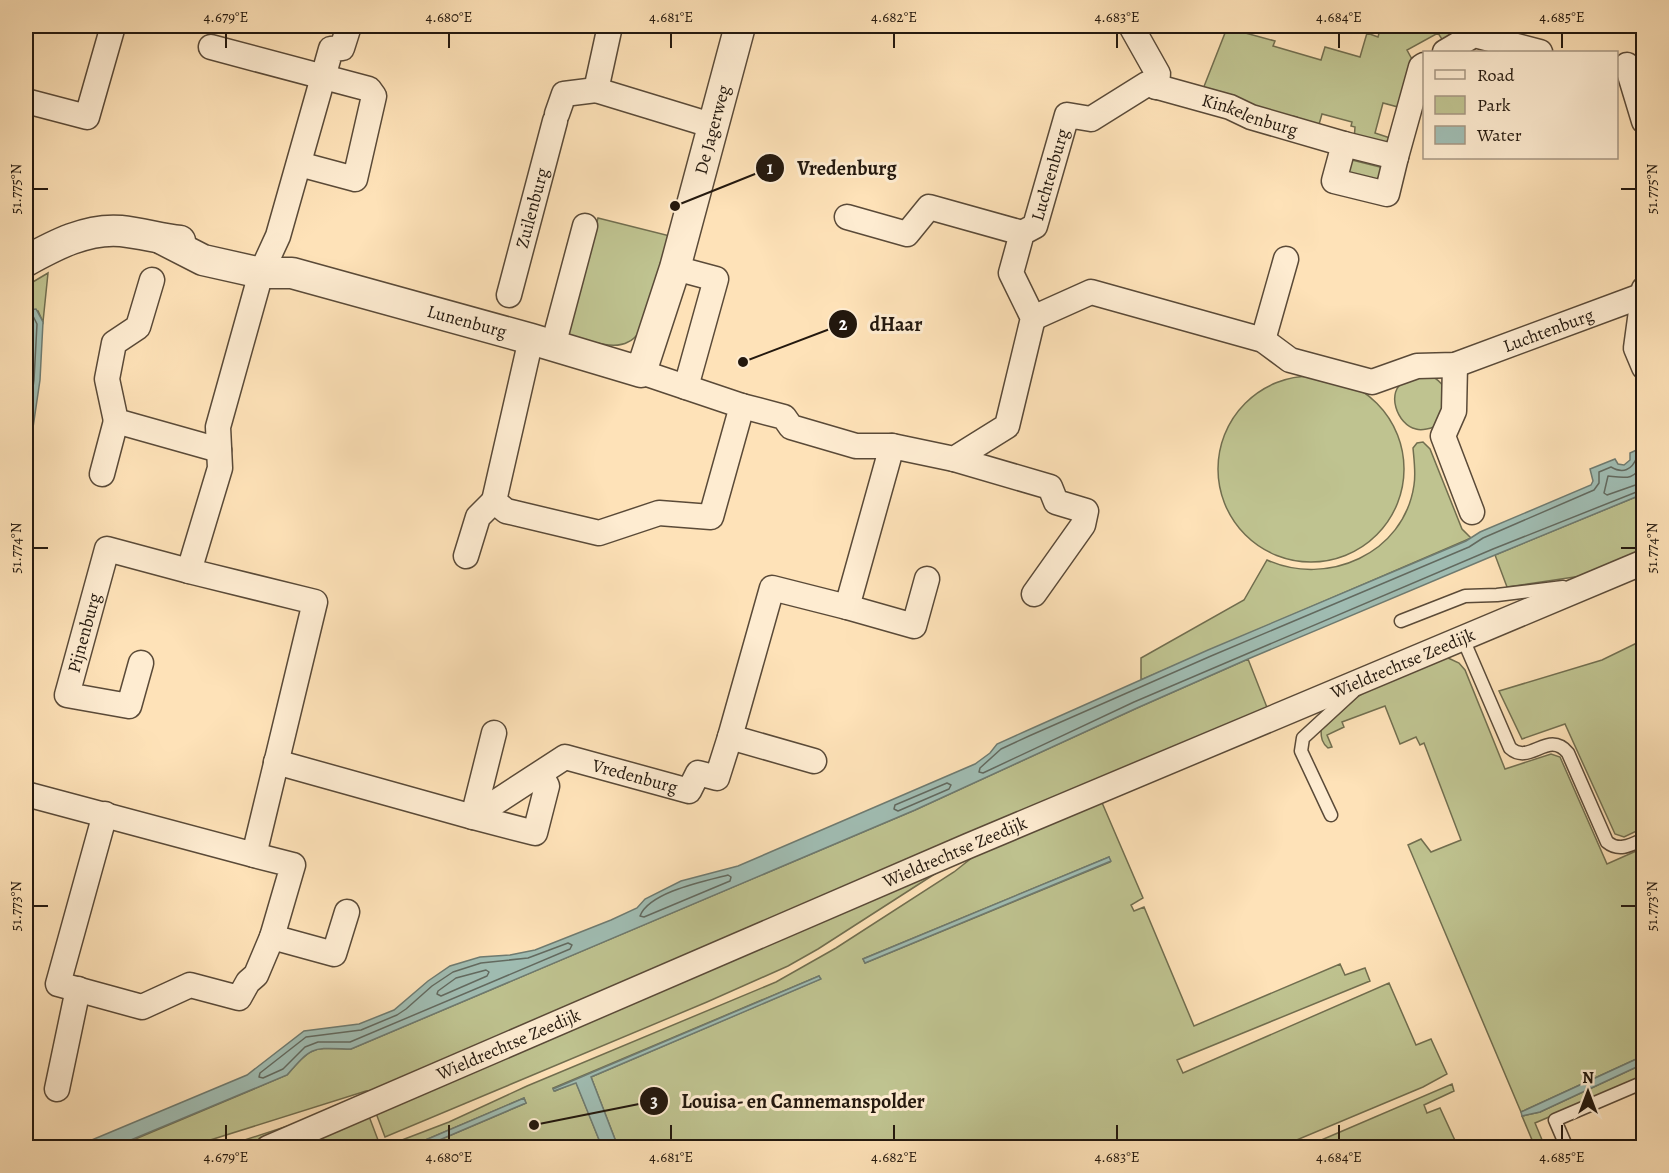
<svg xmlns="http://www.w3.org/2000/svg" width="1669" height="1173" viewBox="0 0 1669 1173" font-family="Alegreya,serif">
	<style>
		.green { fill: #bfc390; stroke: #716e4f; stroke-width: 1.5; fill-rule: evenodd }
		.water { fill: #a0bdb3; stroke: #6e7b71; stroke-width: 1.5 }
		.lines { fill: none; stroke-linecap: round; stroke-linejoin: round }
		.shore { stroke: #626a60; stroke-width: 1.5 }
		.service-casing { stroke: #5a4a38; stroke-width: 15 }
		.minor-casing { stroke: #5a4a38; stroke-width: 27 }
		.tertiary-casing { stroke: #5a4a38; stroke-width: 33 }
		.service { stroke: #feecd1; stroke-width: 12 }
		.minor { stroke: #feecd1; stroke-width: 24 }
		.tertiary { stroke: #feecd1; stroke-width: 30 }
		.ticks { fill: none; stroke: #23180e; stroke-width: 2 }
		.labels { text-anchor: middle; stroke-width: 6; stroke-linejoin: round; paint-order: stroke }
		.street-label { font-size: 18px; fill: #23180e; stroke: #feecd1 }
		.leader { fill: none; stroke: #23180e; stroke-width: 2 }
		.callout-dot { fill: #23180e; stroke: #feecd1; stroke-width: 2 }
		.mark-label { font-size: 18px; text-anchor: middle; font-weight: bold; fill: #fff }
		.callout-label { font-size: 20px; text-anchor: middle; font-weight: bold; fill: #23180e; stroke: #feecd1; stroke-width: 6; stroke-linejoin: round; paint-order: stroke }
		.neatline { fill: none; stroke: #23180e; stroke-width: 2 }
		.ticks-label { font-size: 15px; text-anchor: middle; fill: #23180e }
	</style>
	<rect width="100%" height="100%" fill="#fee2b8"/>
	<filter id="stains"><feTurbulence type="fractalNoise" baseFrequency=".00333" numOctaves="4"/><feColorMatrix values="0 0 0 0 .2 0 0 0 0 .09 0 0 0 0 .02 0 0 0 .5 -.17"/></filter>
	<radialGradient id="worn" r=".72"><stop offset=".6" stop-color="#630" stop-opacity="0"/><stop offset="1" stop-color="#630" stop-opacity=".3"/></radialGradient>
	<path class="green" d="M1381 26H1454L1457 37 1445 44 1438 33 1407 50 1413 61 1398 107 1383 103 1375 133 1390 138 1385 149 1354 141 1355 127 1351 126 1352 122 1322 114 1318 128 1302 125 1297 117 1264 111 1203 89 1227 28 1275 41 1273 46 1321 60 1325 47 1360 57 1367 33 1378 37Z
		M1348 159 1384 168 1380 184 1344 174Z
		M598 218 670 236 642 329C638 334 634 340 628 342 612 351 584 339 567 334Z
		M48 273 43 322 38 311 28 310 26 304V286Z
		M1428 375C1440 379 1444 386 1449 398L1434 427C1428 429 1422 431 1416 429 1397 425 1385 391 1405 381 1411 378 1421 377 1428 375Z
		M1218 469a93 93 0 1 1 186 0a93 93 0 1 1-186 0Z
		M1423 442 1430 449 1462 529 1471 538 1141 680V658L1244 600 1267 560C1327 587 1404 554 1414 485 1416 473 1414 460 1413 448L1417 443Z
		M1643 494V553L1588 575 1507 587 1495 555Z
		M1643 640V828L1624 837 1615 834 1565 724 1522 739 1499 691 1602 660Z
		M1446 657 1459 663 1465 670 1505 769 1551 754 1560 757 1607 864 1643 848V1056L1521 1112 1408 845 1421 839 1431 852 1461 840 1424 743 1420 745 1416 737 1400 744 1385 706 1342 722 1344 727 1327 735 1332 747 1328 748C1322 743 1321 738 1321 730L1357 697 1396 673Z
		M1248 659 1268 710 385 1089 366 1091 188 1147 114 1148 287 1075C313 1045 312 1048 351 1049L915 810 1137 708Z
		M1100 798 1143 898 1131 905 1134 911 1144 907 1194 1026 1340 964 1345 975 1365 968 1370 981 1177 1060 1183 1073 1389 983 1416 1045 1431 1039 1447 1074 1423 1087 1280 1147H618L591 1077 820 979 819 976 553 1088 555 1091 576 1082 602 1147H423L526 1103 524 1098 409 1147 381 1148 449 1122 527 1086 776 982 836 948 954 872 978 853ZM1109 857 1110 862 865 963 863 959Z
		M944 868 818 949 788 966 707 1002 385 1137 374 1108Z
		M1643 1064V1077L1535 1123 1545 1147H1535L1522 1116 1540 1112Z
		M1452 1084 1454 1091 1424 1105 1427 1113 1440 1108 1458 1147H1305Z
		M367 1111 378 1140 359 1147 281 1148Z
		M319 1119 249 1147 220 1148 300 1122Z"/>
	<path class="water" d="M26 304 28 310 36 309 43 322 40 380 31 441 26 463Z
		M1643 447V494L1495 555 1248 659 1137 708 915 810 351 1049C312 1048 313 1045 287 1075L114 1147H75L247 1075 304 1031 359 1024 394 1010 428 981 450 966 480 957 510 955 535 950 611 920 637 908 645 899 681 881 738 866 975 764 990 753 997 744 1026 731 1208 650 1466 541 1480 532 1591 485 1593 481 1590 469 1615 459 1618 464 1624 465 1630 460V453Z
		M1109 857 1111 861 865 963 863 959Z
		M819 976 821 979 591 1077 618 1147H602L576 1083 554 1091 553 1089Z
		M1643 1056V1064L1540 1112 1522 1116 1521 1112Z
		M524 1098 526 1103 423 1147H409Z"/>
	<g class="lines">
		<path class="shore" d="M26 315 33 316 37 324 34 380 26 438
			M26 323 29 326 26 389
			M1644 454 1637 457C1632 470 1623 474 1611 467L1599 472V483L1594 490 1483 538 1469 547 1211 656 1029 736 1001 749 980 768 979 772 983 773 1134 702 1493 549 1644 489
			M1644 462C1634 481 1626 478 1608 476L1604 493 1607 495 1644 482
			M947 783 951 785 949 789 898 811 894 809 895 805Z
			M728 875 731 877 730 881 644 917 640 916C649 892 705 881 728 875Z
			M568 943 572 945 570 949 350 1042H318L305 1047 283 1069 263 1078 259 1077 260 1073 306 1037 361 1030 397 1015 406 1009 432 986 453 972 481 963 528 958Z
			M486 970 489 972 487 976 441 996 437 994 438 991 456 978Z"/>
		<defs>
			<path id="service" d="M1401 621 1465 596 1497 595 1563 587
				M1463 639 1510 748C1530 766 1548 729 1568 753L1607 842C1619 852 1631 845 1644 839
				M1331 815 1301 751 1303 738 1353 692
				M1567 1148 1555 1120 1644 1082"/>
			<g id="minor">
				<path d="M610 26 596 90 714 126"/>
				<path d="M1131 26 1158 74 1156 87"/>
				<path d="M211 47 369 89 374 96 355 179 299 164"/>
				<path d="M1445 52 1474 35 1540 52"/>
				<path d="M1627 65 1644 121"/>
				<path d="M26 101 87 117 113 26"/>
				<path d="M557 114 564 94 596 90"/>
				<path d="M1344 144 1334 181 1387 194 1396 157"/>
				<path d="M847 217 907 234 929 207 1022 233"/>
				<path d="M675 268 716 279 686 387"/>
				<path d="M152 280 138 327 114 343 107 379 116 421 219 450"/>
				<path d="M1644 289 1636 348 1644 367"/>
				<path id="s1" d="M509 295 555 121"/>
				<path id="s2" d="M1033 318 1091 292 1263 340 1290 360 1372 382 1417 366 1455 365 1641 296"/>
				<path d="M531 339 494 501 506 511 599 533 659 513 711 517 742 406 641 372"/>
				<path d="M1263 340 1286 259"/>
				<path d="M553 346 585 226"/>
				<path d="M1455 365 1454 411 1443 436 1472 512"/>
				<path id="s3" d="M742 406 784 417 791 427 856 446H892L954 459 1007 426 1033 318 1011 273 1022 233 1035 226 1067 115 1091 119 1147 84 1230 107 1251 117 1344 144 1396 157 1421 67 1424 65"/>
				<path d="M954 459 1050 487 1056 502 1086 511 1083 525 1034 594"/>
				<path d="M102 474 116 421"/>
				<path d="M466 556 478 517 494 501"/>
				<path d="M847 607 914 626 927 579"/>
				<path id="s4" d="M141 663 129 706 67 695 107 549 189 571"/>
				<path d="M494 733 473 817 535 833 547 786 541 774"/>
				<path d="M814 761 730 737 772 588 847 607 892 446"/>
				<path id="s5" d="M276 762 473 817 565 757 689 791 698 773 717 778 730 737"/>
				<path d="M26 794 254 855 315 602 189 571 220 468 218 427 261 273 278 236 331 49 342 48 349 26"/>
				<path d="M105 814 58 984 142 1007 190 985 239 998 248 982 256 975 272 937 293 865 254 855"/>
				<path d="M272 937 334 954 347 912"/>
				<path d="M57 1089 78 989"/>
				<path id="s6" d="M268 1148 968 846 1644 562"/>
			</g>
			<g id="tertiary">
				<path id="s7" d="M162 239 203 260 261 273H292L531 339 641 372 675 268 740 26"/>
				<path d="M26 261C55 245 87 228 121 231 141 233 161 239 180 241"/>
			</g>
		</defs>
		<use href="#service" class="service-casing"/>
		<use href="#minor" class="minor-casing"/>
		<use href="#tertiary" class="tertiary-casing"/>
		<use href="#service" class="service"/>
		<use href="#minor" class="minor"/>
		<use href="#tertiary" class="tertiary"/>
	</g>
	<path class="ticks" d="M226 33V48M449 33V48M671 33V48M894 33V48M1117 33V48M1339 33V48M1562 33V48M33 189H48M1621 189H1636M33 548H48M1621 548H1636M33 906H48M1621 906H1636M226 1125V1140M449 1125V1140M671 1125V1140M894 1125V1140M1117 1125V1140M1339 1125V1140M1562 1125V1140"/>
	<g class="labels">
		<g class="street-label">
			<text dy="6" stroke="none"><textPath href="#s3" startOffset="816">Kinkelenburg</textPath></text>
			<text dy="6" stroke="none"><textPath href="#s7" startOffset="752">De Jagerweg</textPath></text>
			<text dy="6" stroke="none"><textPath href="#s3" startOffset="556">Luchtenburg</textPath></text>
			<text dy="6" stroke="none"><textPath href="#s1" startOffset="90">Zuilenburg</textPath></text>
			<text dy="6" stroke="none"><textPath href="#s7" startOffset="318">Lunenburg</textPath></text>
			<text dy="6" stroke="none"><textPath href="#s2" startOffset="546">Luchtenburg</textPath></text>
			<text dy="6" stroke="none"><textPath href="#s4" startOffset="172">Pijnenburg</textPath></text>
			<text dy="6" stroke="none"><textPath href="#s6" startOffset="1234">Wieldrechtse Zeedijk</textPath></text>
			<text dy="6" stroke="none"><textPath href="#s5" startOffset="387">Vredenburg</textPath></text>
			<text dy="6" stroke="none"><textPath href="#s6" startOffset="748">Wieldrechtse Zeedijk</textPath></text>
			<text dy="6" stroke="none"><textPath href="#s6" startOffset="262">Wieldrechtse Zeedijk</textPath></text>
		</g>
	</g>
	<path class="leader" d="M675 206L770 168M743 362L843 324M534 1125L654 1101"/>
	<g class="callout-dot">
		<circle cx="675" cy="206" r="6"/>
		<circle cx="743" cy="362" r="6"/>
		<circle cx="534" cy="1125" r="6"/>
		<circle cx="770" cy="168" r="15"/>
		<circle cx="843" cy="324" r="15"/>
		<circle cx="654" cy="1101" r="15"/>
	</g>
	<g class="mark-label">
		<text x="770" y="174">1</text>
		<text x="843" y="330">2</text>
		<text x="654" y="1107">3</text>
	</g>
	<g class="callout-label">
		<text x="847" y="175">Vredenburg</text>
		<text x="896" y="331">dHaar</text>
		<text x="803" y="1108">Louisa- en Cannemanspolder</text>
	</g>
	<rect width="1669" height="1173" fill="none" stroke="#fee2b8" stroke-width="66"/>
	<rect x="1423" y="51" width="195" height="108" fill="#feecd1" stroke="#a69783" stroke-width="1.5"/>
	<rect x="1435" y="70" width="30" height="9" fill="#feecd1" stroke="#a69783" stroke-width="1.5"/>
	<text x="1477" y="81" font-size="18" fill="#23180e">Road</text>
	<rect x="1435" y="96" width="30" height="18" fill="#bfc390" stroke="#a69783" stroke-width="1.5"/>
	<text x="1477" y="111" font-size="18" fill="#23180e">Park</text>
	<rect x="1435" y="126" width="30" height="18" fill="#a0bdb3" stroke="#a69783" stroke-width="1.5"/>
	<text x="1477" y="141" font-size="18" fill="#23180e">Water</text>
	<g transform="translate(1588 1092)" stroke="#feecd1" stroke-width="4.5" paint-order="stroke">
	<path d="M0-4.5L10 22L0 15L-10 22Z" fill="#23180e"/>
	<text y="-9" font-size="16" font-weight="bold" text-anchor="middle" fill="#23180e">N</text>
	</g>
	<rect x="33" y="33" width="1603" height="1107" class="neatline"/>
	<g class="ticks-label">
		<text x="226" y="22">4.679°E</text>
		<text x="449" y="22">4.680°E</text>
		<text x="671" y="22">4.681°E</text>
		<text x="894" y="22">4.682°E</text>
		<text x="1117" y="22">4.683°E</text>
		<text x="1339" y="22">4.684°E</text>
		<text x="1562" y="22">4.685°E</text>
		<text transform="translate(16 189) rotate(-90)" y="5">51.775°N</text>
		<text transform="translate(1652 189) rotate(-90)" y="5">51.775°N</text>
		<text transform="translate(16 548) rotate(-90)" y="5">51.774°N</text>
		<text transform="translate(1652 548) rotate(-90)" y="5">51.774°N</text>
		<text transform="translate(16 906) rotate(-90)" y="5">51.773°N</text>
		<text transform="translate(1652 906) rotate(-90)" y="5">51.773°N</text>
		<text x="226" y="1162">4.679°E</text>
		<text x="449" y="1162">4.680°E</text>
		<text x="671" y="1162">4.681°E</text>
		<text x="894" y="1162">4.682°E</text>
		<text x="1117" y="1162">4.683°E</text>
		<text x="1339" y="1162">4.684°E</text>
		<text x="1562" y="1162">4.685°E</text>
	</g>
	<rect width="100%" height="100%" filter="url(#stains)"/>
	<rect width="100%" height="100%" fill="url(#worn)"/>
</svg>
